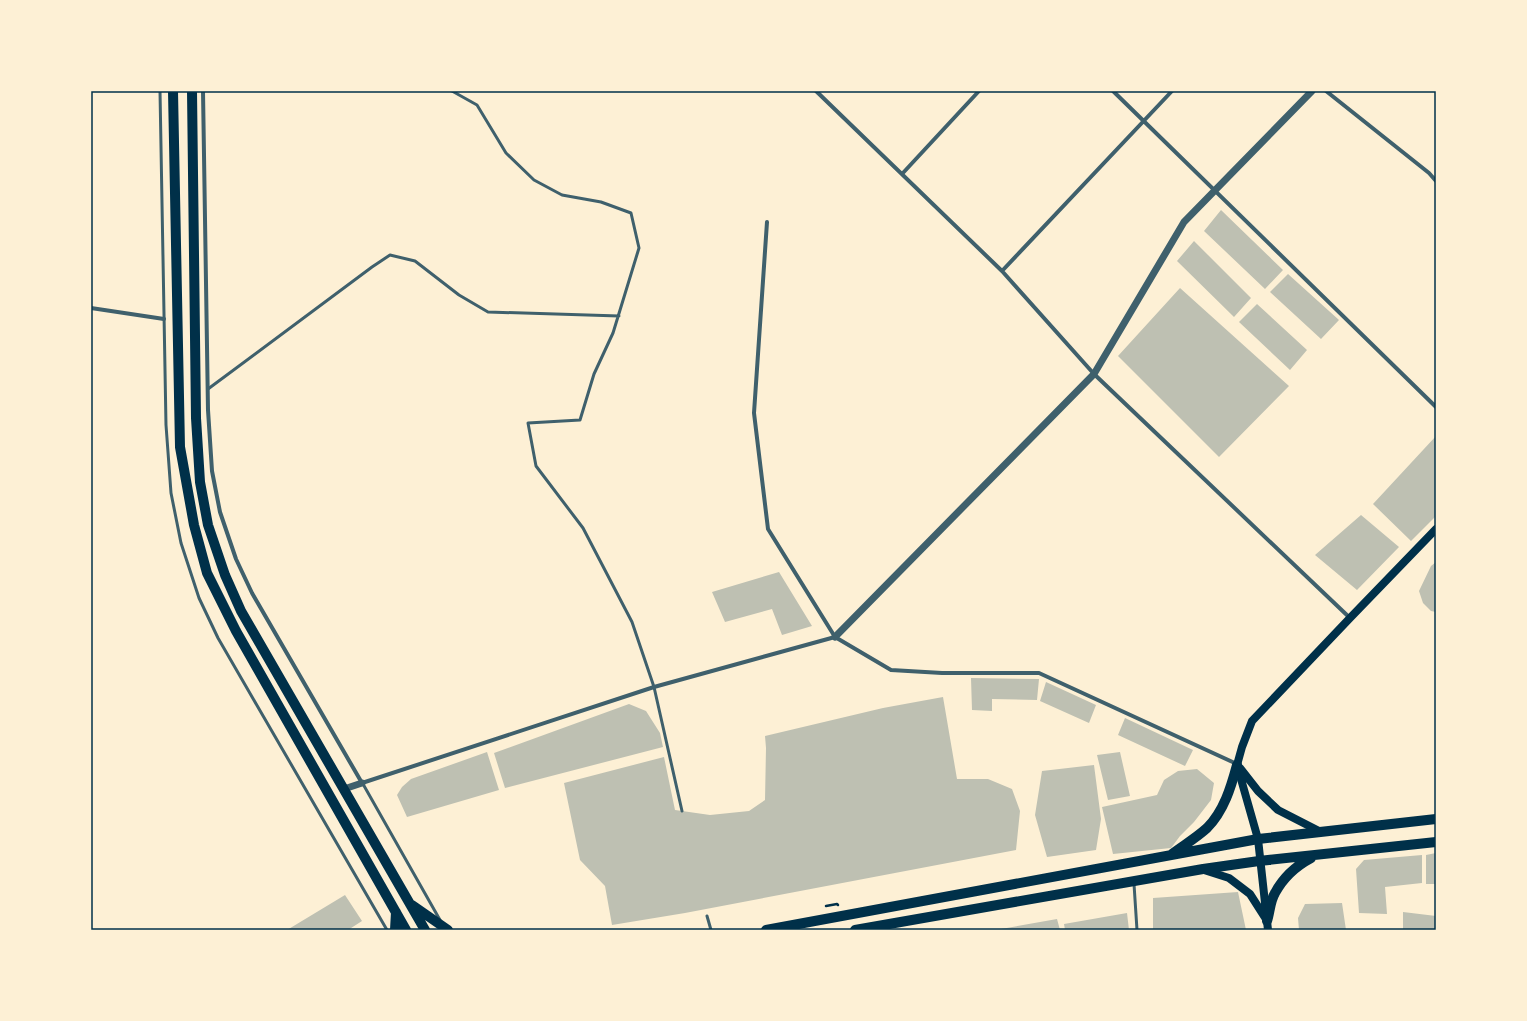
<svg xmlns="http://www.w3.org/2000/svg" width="1527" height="1021" viewBox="0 0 1527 1021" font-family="'Fira Sans',sans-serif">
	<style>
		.building { fill: #bec0b2 }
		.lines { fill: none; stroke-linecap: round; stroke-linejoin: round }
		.path { stroke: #003049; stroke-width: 2.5 }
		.service { stroke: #3f606c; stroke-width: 3 }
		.minor { stroke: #3f606c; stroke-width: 4 }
		.tertiary { stroke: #3f606c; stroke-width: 7 }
		.secondary { stroke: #003049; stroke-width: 8 }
		.primary { stroke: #003049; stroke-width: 10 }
		.neatline { fill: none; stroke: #003049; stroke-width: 1.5 }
	</style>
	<rect width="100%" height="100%" fill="#fdf0d5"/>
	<path class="building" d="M1221 210 1283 270 1265 289 1204 231Z
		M1194 241 1251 298 1234 317 1177 261Z
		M1288 274 1339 320 1321 339 1270 292Z
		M1180 288 1289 386 1219 457 1118 356Z
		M1257 304 1307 350 1290 370 1239 322Z
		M1436 436V516L1411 541 1373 504Z
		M1361 515 1399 547 1357 590 1315 555Z
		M1436 562V612L1431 611 1423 603 1419 591 1431 566Z
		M779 572 812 626 782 635 772 609 725 622 712 592Z
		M971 678 1039 679 1037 700 992 699V711L972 710Z
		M1046 682 1096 705 1089 723 1040 701Z
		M943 697 957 779H988L1012 789 1020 811 1016 850 685 913 612 925 605 886 580 860 564 783 664 757 675 810 710 815 749 811 765 800 766 748 765 736 883 708Z
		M629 704 646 711 660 733 663 747 505 788 494 753Z
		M1125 718 1193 750 1185 766 1118 735Z
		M487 752 499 790 407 817 397 795 402 787 411 779Z
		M1120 752 1130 796 1108 800 1097 755Z
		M1094 765 1101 819 1096 850 1047 857 1035 815 1042 771Z
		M1197 769 1214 783 1211 800 1194 822 1180 836 1171 848 1113 854 1102 807 1157 795 1164 780 1178 771Z
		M1436 853V884H1426V855Z
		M1422 855V883L1385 887 1387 914 1359 913 1356 869 1364 860Z
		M1238 892 1246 930H1153V898Z
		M345 895 362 921 348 930H287Z
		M1342 903 1346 930H1299L1298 918 1305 904Z
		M1403 912 1436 916V930H1403Z
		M1127 913 1129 930H1065L1064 924Z
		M1057 919 1060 930H1001V929Z"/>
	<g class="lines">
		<path class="path" d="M826 906 837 904 838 905"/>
		<path class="service" d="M160 91 166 425 171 493 181 543 199 598 218 638 387 930
			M452 91 477 105 506 153 534 180 562 195 601 202 631 213 639 248 613 333 594 374 580 420 528 423 536 466 583 528 632 622 654 687 682 811
			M208 389 372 267 390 255 415 261 459 295 488 312 619 316
			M363 784 440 920
			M1134 884 1137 930
			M707 916 711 930"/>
		<path class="minor" d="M203 91 208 410 212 471 220 512 236 559 252 593 362 783 654 687 835 637
			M816 91 1002 271 1094 374 1350 618
			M1113 91 1436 407
			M1326 91 1429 173 1436 181
			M902 174 979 91
			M767 222 754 413 768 529 835 637 891 670 942 673H1039L1237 764
			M1002 271 1172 91
			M91 308 164 319"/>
		<path class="tertiary" d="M835 637 1094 374 1184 222 1312 91
			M344 789 362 783"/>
		<path class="secondary" d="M1240 768 1258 791 1278 810 1321 832
			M1204 870 1229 878 1250 894 1266 919
			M1268 930 1258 839 1237 765 1242 747 1252 721 1350 618 1436 529"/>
		<path class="primary" d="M173 91 180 447 194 525 207 573 236 631 406 930
			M192 91 196 418 200 482 208 525 225 575 241 611 425 930
			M1172 854C1184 845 1196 838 1207 828 1224 811 1231 787 1237 765
			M412 905 448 930
			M1267 921C1270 912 1270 901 1275 893 1283 878 1296 866 1311 858
			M395 930 396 912
			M766 930 1258 839 1436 819
			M855 930 1203 869 1259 861 1436 842"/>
	</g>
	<rect width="1527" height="1021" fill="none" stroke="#fdf0d5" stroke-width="184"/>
	<rect x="92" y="92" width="1343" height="837" class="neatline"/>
</svg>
